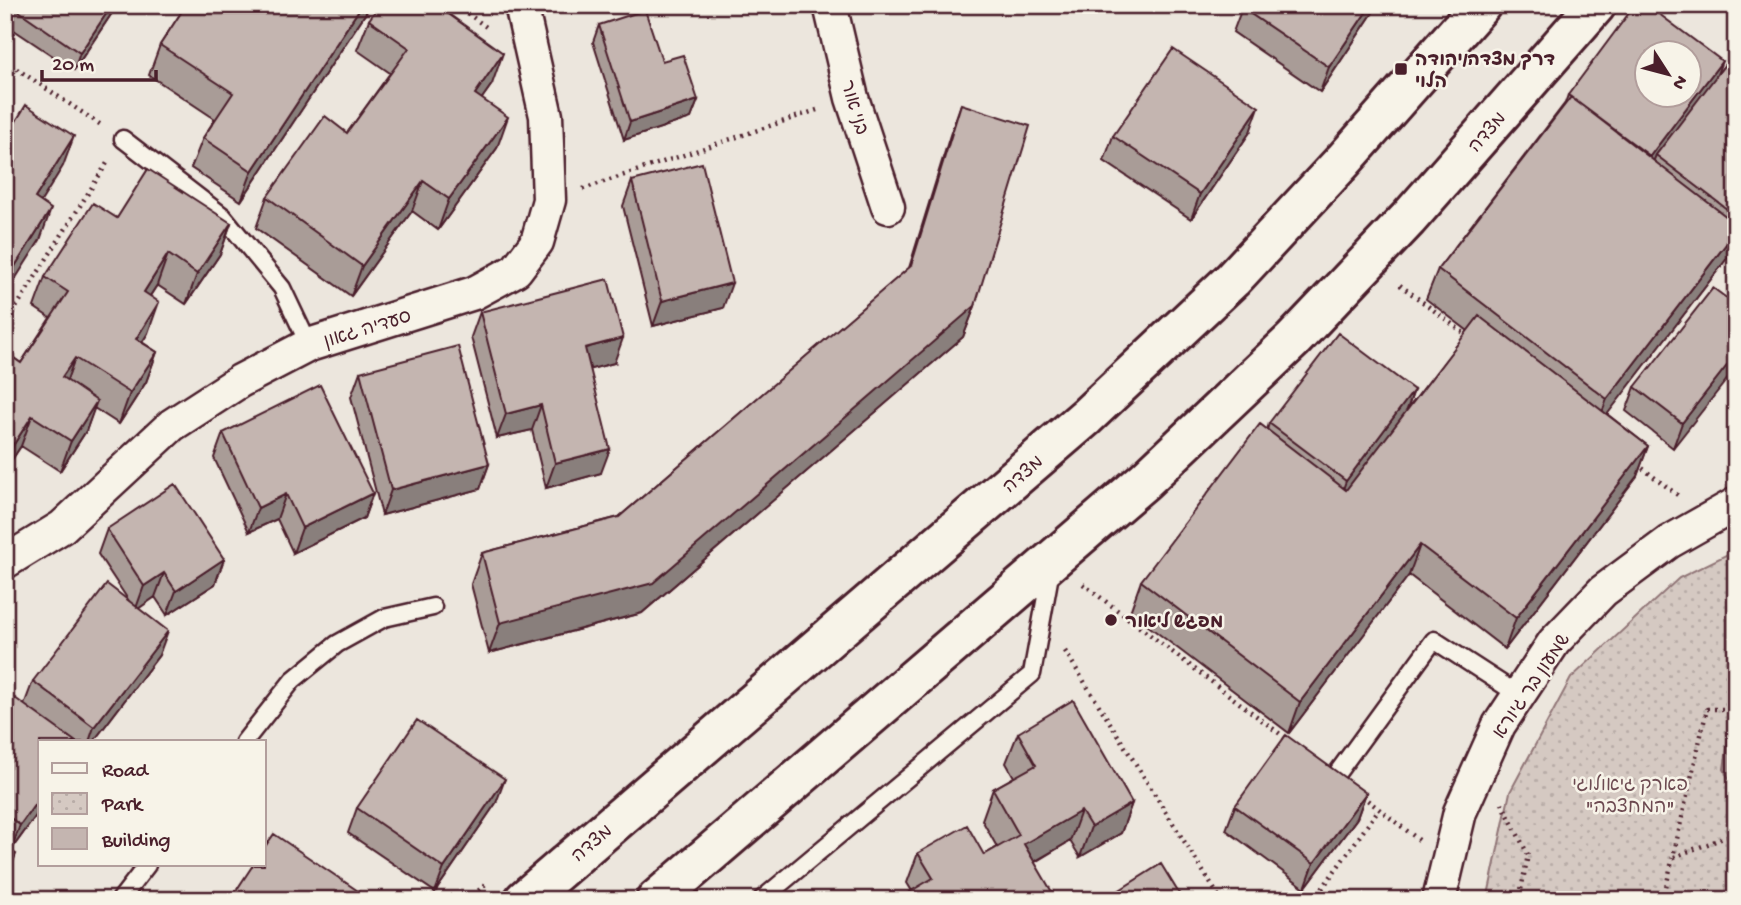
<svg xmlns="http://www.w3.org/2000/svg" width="1741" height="905" viewBox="0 0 1741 905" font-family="'Gochi Hand','Playpen Sans Hebrew',sans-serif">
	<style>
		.park { fill: url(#park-dots); stroke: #907476; stroke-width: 2 }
		.water { fill: #b39f9d; stroke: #896c6f; stroke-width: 2 }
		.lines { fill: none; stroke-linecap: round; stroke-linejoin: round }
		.lane-casing { stroke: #4a1f2b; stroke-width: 21 }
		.street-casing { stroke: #4a1f2b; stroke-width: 37 }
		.secondary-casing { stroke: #4a1f2b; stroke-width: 44 }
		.path { stroke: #4a1f2b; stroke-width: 4.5; stroke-dasharray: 2 5; stroke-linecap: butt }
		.lane { stroke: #f7f3e8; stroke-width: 16 }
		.street { stroke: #f7f3e8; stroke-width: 32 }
		.secondary { stroke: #f7f3e8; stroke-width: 38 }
		.wall { fill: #a99c97; stroke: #4a1f2b; stroke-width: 2 }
		.shaded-wall { fill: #897f7b; stroke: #4a1f2b; stroke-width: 2 }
		.building { fill: #c4b5b0; stroke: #4a1f2b; stroke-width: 2; fill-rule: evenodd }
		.poi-dot { fill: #4a1f2b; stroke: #f7f3e8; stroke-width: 2.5 }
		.labels { text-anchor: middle; stroke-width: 5; stroke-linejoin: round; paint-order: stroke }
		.poi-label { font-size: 19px; font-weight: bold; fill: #4a1f2b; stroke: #f7f3e8; text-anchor: start }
		.street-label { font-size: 19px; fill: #4a1f2b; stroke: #f7f3e8 }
		.park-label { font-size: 19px; fill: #6d4a51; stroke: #f7f3e8 }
	</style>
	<defs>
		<pattern id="park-dots" width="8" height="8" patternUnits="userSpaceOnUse" patternTransform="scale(1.75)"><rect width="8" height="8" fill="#d5c9c2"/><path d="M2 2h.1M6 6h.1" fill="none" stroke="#b8aca7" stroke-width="1.8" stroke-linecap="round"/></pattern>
	</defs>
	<rect width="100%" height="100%" fill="#ece6dd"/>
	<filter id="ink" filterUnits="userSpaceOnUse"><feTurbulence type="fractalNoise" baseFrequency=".0143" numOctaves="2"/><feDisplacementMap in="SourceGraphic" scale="14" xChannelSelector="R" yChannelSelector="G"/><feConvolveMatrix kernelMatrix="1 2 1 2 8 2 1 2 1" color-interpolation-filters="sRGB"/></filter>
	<g filter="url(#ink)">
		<path class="park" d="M1736 550V900H1487L1510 792 1571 678 1679 578Z"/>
		<path class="water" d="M1731 721 1736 722V793L1724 769Z"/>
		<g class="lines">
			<defs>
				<path id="lane" d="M123 139 223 216 282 288 309 345
					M244 742 293 680 337 644 384 618 433 607
					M1335 776 1434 640 1519 695
					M120 900 147 865
					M761 900 1032 674 1051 569"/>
				<path id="street" d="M830 5 852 98 888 207
					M5 562 62 527 172 425 240 381 309 345 474 293 516 270 537 242 549 200 546 116 521 5
					M1439 900 1460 812 1499 725 1554 642 1603 591 1669 542 1736 504"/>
				<path id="secondary" d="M524 900 1086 417 1233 279 1344 160 1481 5
					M656 900 1144 481 1293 340 1408 219 1596 5"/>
			</defs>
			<use href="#lane" class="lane-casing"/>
			<use href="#street" class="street-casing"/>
			<use href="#secondary" class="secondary-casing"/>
			<path class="path" d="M456 5 489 29
				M5 61 101 125
				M583 189 820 109
				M1400 285 1468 336
				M5 325 109 160
				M1637 464 1680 497
				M1083 584 1288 740
				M1065 651 1221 900
				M1362 796 1419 840
				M1502 803 1528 855 1519 900
				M1674 857 1736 833
				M468 900 488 882
				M1314 900 1379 809
				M1663 900 1707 709H1736"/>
			<use href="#lane" class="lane"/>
			<use href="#street" class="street"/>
			<use href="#secondary" class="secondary"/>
		</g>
		<path class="wall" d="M9 5H116L114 10 74 70 5 24V15Z
			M186 5H371L241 201 191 168 203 138 215 119 149 75 160 45Z
			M1378 5 1320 92 1233 32 1242 8Z
			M369 20 492 84 482 98 497 148 438 230 412 211 351 296 256 228 267 197 347 133 390 73 357 50Z
			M599 25 662 61 698 100 691 118 624 140 593 42Z
			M1736 50V255L1730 250 1728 257 1607 414 1648 446 1637 476 1505 649 1409 575 1289 733 1130 612 1141 581 1267 430 1269 423 1414 390 1407 410 1468 331 1426 299 1438 269 1565 103 1568 95 1716 76Z
			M961 104 975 306 963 337 642 613 489 653 471 584 482 553 619 517 909 268 950 135Z
			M1250 132 1191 219 1104 161 1113 136Z
			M632 181 723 308 653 326 623 206Z
			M117 218 231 223 220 254 186 304 157 285 150 296 148 333 142 342 157 352 146 382 119 424 94 408 86 431 60 471 21 446 5 470V352L21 363 50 318 34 307 45 277Z
			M1736 305 1673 448 1626 411 1635 387Z
			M480 312 614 363 590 369 601 473 546 488 532 430 497 438 471 337Z
			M360 372 489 464 480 489 382 515 351 397Z
			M223 433 373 493 364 518 293 553 277 519 249 532 214 458Z
			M107 529 224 559 215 584 167 615 155 597 138 608 159 655 93 742H40V810L11 850 5 845V711L24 705 33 681 129 601 98 554Z
			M1018 733 1132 803 1121 833 1080 857 1070 841 1035 862 912 891 907 883 918 853 984 855 997 847 982 820 993 789 1014 777 1006 763Z
			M1366 793 1357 818 1305 888 1226 830 1235 806Z
			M496 803 435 892 348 833 357 808Z
			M1118 891 1183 900H1115Z"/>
		<path class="shaded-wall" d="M112 5H116L114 10 74 70 80 53Z
			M362 5H371L241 201 252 171Z
			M582 5H594L581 9Z
			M1371 5H1378L1320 92 1329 67Z
			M503 53 492 84 464 124 475 94Z
			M1722 61 1713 85 1656 155 1651 167 1641 180 1650 156Z
			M698 100 691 118 624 140 630 122Z
			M1259 107 1250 132 1191 219 1200 194Z
			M508 117 497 148 438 230 449 199Z
			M74 136 63 166 24 229 35 198Z
			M423 181 412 211 351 296 362 266Z
			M51 209 40 240 5 295V282Z
			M231 223 220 254 186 304 197 274Z
			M1736 231V235L1728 257 1596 429 1607 399Z
			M168 254 157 285 133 322 144 292Z
			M732 283 723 308 653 326 662 301Z
			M159 302 148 333 125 369 136 339Z
			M975 306 963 337 642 613 489 653 500 623Z
			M623 338 614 363 576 373 585 348Z
			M157 352 146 382 119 424 130 393Z
			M1736 354V368L1673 448 1682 423Z
			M75 358 64 388 62 377Z
			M1414 390 1405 415 1337 506 1346 481Z
			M97 401 86 431 60 471 71 441Z
			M541 405 532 430 497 438 506 414Z
			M32 416 21 446 5 470V467L14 444Z
			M1648 446 1637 476 1505 649 1516 618Z
			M610 449 601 473 546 488 555 463Z
			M489 464 480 489 382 515 391 490Z
			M373 493 364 518 293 553 302 528Z
			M286 494 277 519 249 532 258 508Z
			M1420 545 1409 575 1289 733 1300 702Z
			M224 559 215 584 167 615 176 591Z
			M164 573 155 597 135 611 144 586Z
			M168 631 159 655 93 742H89L94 727Z
			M505 779 496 803 435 892 444 868Z
			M1366 793 1357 818 1305 888 1314 863Z
			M40 797V810L11 850 20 825Z
			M1132 803 1121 833 1080 857 1091 827Z
			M1081 811 1070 841 1013 874 1024 844Z
			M16 854 5 884V870Z
			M1052 892 1050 900H1040Z"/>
		<path class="building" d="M10 5H112L80 53Z
			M186 5H362L252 171 203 138 233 93 160 45Z
			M379 5H436L503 53 475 94 508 117 449 199 423 181 362 266 267 197 325 116 347 133 409 48 369 20Z
			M1243 5H1371L1329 67 1242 8Z
			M1635 5H1647L1722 61 1650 156 1568 95ZM1647 52H1689V94H1647Z
			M645 10 662 61 683 55 698 100 630 122 599 25Z
			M1173 49 1259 107 1200 194 1113 136Z
			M1736 50V216L1656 155Z
			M1571 97 1736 224V231L1607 399 1438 269Z
			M961 104 1030 126 975 306 653 583 500 623 482 553 619 517 911 266Z
			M26 105 74 136 35 198 51 209 5 282V121L13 126Z
			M702 163 732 283 662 301 632 181Z
			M148 169 231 223 197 274 168 254 144 292 159 302 136 339 157 352 130 393 75 358 62 377 97 401 71 441 32 416 14 444 5 438V352L21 363 68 292 45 277 93 203 117 218Z
			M608 279 623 338 585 348 610 449 555 463 541 405 506 414 480 312Z
			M1713 288 1736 305V354L1682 423 1635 387Z
			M1479 316 1648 446 1516 618 1420 545 1300 702 1141 581 1260 424 1346 490Z
			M1338 333 1414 390 1346 481 1269 423Z
			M458 346 489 464 391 490 360 372Z
			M320 385 373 493 302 528 286 494 258 508 223 433Z
			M175 484 224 559 176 591 164 573 144 586 107 529Z
			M107 584 168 631 94 727 33 681Z
			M15 698 76 742H40V797L20 825 5 814V711Z
			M1073 700 1132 803 1091 827 1081 811 1024 844 1052 892 1040 900H896L933 878 918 853 967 825 984 855 1019 835 993 789 1036 765 1018 733Z
			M417 720 505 779 444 868 357 808Z
			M1286 735 1366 793 1314 863 1235 806Z
			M274 834 361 893 356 900H230L253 865H264V848Z
			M5 847 16 854 5 870Z
			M1161 864 1183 900H1124L1118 891Z"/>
	</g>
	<g class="poi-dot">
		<rect x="1394" y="62" width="14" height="14" rx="3.5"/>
		<circle cx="1111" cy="620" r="7"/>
	</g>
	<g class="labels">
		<g class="poi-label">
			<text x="1415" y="65">דרך מצדה/יהודה<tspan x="1415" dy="22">הלוי</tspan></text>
			<text x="1125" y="627">מפגש ליאור</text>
		</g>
		<g class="street-label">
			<text transform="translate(856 107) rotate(73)" y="7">בני אור</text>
			<text transform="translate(1486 131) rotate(-49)" y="7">מצדה</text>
			<text transform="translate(367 327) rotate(-17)" y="7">סעדיה גאון</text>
			<text transform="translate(1022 473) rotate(-41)" y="7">מצדה</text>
			<text transform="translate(1530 685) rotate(-56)" y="7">שמעון בר גיורא</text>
			<text transform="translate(591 842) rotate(-40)" y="7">מצדה</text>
		</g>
		<g class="park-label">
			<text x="1630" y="790">פארק גיאולוגי<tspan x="1630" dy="22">"המחצבה"</tspan></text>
		</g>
	</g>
	<rect width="1741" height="905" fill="none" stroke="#f7f3e8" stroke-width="28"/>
	<rect x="14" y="14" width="1713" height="877" fill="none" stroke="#4a1f2b" stroke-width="2.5" filter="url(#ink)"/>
	<rect x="38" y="740" width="228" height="126" fill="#f7f3e8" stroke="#b29e9c" stroke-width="2"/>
	<rect x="52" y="763" width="35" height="10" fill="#f7f3e8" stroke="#b29e9c" stroke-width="2"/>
	<text x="102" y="776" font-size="21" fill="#4a1f2b">Road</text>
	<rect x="52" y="793" width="35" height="21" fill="url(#park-dots)" stroke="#b29e9c" stroke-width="2"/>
	<text x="102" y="810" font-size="21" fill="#4a1f2b">Park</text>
	<rect x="52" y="828" width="35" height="21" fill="#c4b5b0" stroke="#b29e9c" stroke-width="2"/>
	<text x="102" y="846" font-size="21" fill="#4a1f2b">Building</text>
	<g transform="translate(1668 74) rotate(126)"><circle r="33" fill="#f7f3e8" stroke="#b29e9c" stroke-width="2"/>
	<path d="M0-5L12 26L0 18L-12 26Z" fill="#4a1f2b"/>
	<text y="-10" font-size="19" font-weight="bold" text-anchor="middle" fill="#4a1f2b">N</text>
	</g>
	<path d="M42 70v10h114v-10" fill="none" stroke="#4a1f2b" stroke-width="3.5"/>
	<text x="52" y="70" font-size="21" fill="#4a1f2b" stroke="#f7f3e8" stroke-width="5" paint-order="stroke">20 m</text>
</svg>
